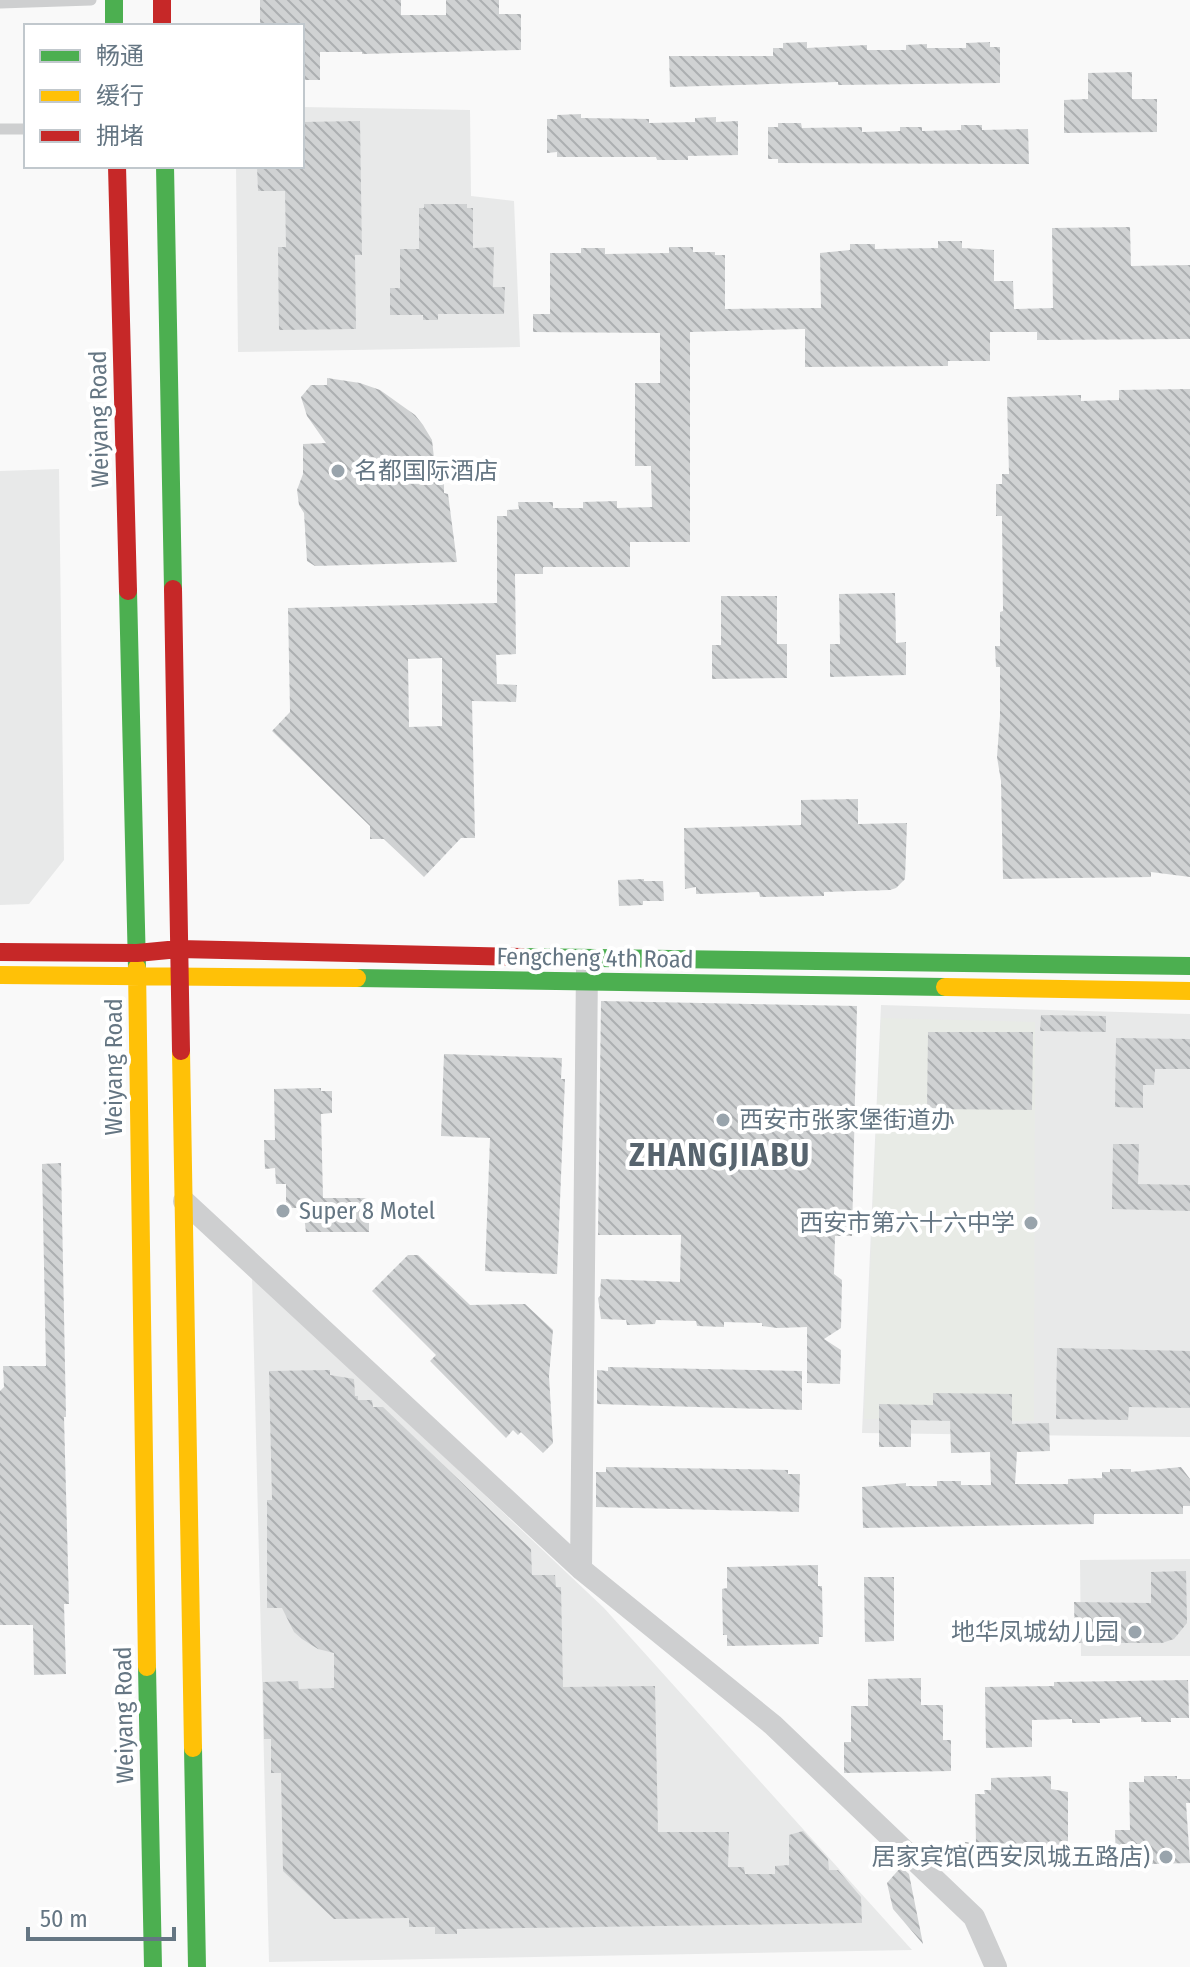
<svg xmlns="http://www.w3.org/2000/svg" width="1190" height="1967" viewBox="0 0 1190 1967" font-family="'Fira Sans Condensed','Noto Sans SC',sans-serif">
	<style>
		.built { fill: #e8e9e9 }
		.grass { fill: #e8ebe6 }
		.building { fill: url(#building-back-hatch); fill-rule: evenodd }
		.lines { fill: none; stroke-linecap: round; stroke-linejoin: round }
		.lane { stroke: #cecfd0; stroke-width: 11 }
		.street { stroke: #cecfd0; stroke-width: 22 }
		.fast { stroke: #4caf50; stroke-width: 18 }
		.slow { stroke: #ffc107; stroke-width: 18 }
		.jam { stroke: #c62828; stroke-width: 18 }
		.poi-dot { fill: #99a4ac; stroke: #fff; stroke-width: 3 }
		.labels { text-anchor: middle; stroke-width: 8; stroke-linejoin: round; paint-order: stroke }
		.street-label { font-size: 24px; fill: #657683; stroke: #fff }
		.poi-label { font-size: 24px; fill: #657683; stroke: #fff; text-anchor: start }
		.district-label { font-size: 32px; font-weight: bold; letter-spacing: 2px; fill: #57646e; stroke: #fff }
	</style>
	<defs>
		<pattern id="building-back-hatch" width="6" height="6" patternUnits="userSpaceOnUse" patternTransform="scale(2)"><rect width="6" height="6" fill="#d0d2d3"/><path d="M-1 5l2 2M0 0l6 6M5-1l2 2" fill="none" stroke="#acafb1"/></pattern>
	</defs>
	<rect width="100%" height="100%" fill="#f9f9f9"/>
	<path class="built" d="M302 107 470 110 471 196 514 201 520 347 238 352 236 166H302Z
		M59 469 64 860 29 904 0 905V471Z
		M881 1005 1190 1014V1437L862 1433Z
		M252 1275 604 1608 912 1950 269 1962Z
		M1190 1559V1656H1081L1080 1560Z"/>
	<path class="grass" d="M881 1018 1035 1022 1034 1421 864 1419Z"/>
	<path class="building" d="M260 0H401V15H446V0H499V14H521V50L362 54V52H320V80H302V26H260Z
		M807 42V48L867 45V50H906V45L927 44V48H966V43L990 42V47H1000V83L838 85V82L670 87 669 56H773V48H783V43Z
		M1132 72V99H1157V132L1064 133V100L1088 99V73Z
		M581 114V118L649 119V123L695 122V118L716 117V122L738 121V155L688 156V160H657L656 157H557V152L547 153V119H557V115Z
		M360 121 362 255H355L356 329 279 330 278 247H286L285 191H258L257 166H302V122Z
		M778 123H801L802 128 862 127V132L900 131V127H922V131L961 130V125H982V130L1028 129 1029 164 778 163V159H768V127H778Z
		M424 204H467V208H473V248L494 247 493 287H505L504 314H438V320H423V315H390V288H400V249H419V208H424Z
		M1130 227 1131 266 1190 265V339L1037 340V332H990V361H948V366L805 367V329L690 332V542H630V567H543V574H515L516 654 496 655 497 684 517 685 516 702 472 701 475 838H461L424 877 384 839H370V826L272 731 290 712 288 608 497 603V516H507V510L519 509 518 502H553V508H583V502L617 501V508L652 507 651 466H635V383H660V333L533 332V314H550V253H581V248H605V254L669 253V247H693V252H715V255H725V309L821 308 820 253 850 250V244H875V249L938 248V241H962V248L994 250V281H1013L1014 309 1053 308 1052 228ZM442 658V726L409 727 408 659Z
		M327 378 360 383 380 390 415 415 423 425 432 440 434 458 444 478V493L448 494 457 562 315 566 307 561 304 513 299 505 297 490 303 474V444L326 443 307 416 301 397 311 385H327Z
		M1190 389V877L1151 872V877L1003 879 1001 781 997 757 1000 716V667H996L995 646H1000V612L1003 611 1002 516H996V484H1002V474H1009L1007 397 1081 395V401L1119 400V390Z
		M895 593 896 643 906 642V675L830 677V644H840L839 594Z
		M721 596H777V644H787V678L712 679V645H721Z
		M858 799V824L907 823 905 879 896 888 890 890 824 892V896L760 897 759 892 696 894V887L685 889 684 828 801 825V800Z
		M644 879V881H663L664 901H643V905L619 906 618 880Z
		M601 1001 857 1006 852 1236H835L834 1274 842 1280 841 1328 824 1339 841 1350 840 1384 807 1383V1327L777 1328 762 1326V1323L724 1322V1327L697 1326 696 1321 656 1320 655 1324 627 1325 626 1320 601 1319 598 1298 600 1296 601 1279 680 1282 681 1235H598Z
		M1041 1015 1106 1016V1032L1040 1031Z
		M928 1032H1033L1032 1110 927 1109Z
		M1116 1038 1190 1039V1069H1155L1154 1085H1143V1108L1115 1107Z
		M444 1054 562 1058 561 1079H565L557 1274 485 1271 490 1138 441 1136Z
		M321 1088V1091H332V1113L321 1114 323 1198H369V1232H306L303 1208H286V1184H276L275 1168 265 1169 264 1140H275L274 1089Z
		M1113 1144H1139L1138 1184 1190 1185V1211L1112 1209Z
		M61 1163 66 1417H64L69 1604H64L66 1674 34 1675 33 1625H0V1391L4 1387 3 1366H46L42 1164Z
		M408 1255H418L470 1305 525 1304 553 1330 549 1376 553 1443 543 1453 521 1432 518 1435 513 1430 506 1438 430 1361 436 1355 372 1291Z
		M1057 1348 1190 1351V1408L1129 1407 1128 1420 1056 1419Z
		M608 1367 802 1371V1410L597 1404V1370L608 1371Z
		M330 1370V1375L354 1379 355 1396H358V1400H372L373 1407H383L531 1549 532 1575H555L556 1587H561L563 1687 655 1686 658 1832H729L728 1867H744L745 1874H775V1866L789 1865V1835L803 1831 828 1859 829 1870H838L861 1897 862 1923 457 1929V1934H435V1927H409V1918L334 1919 283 1871 281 1773H271V1739H264L263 1682 298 1681 299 1689 334 1688V1653L318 1649 302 1639 294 1632 282 1608H267V1500H272L269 1371Z
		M933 1393 1012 1394V1424L1049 1423 1050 1451 1017 1452 1015 1484H1068V1479L1102 1478V1472H1110V1469H1131V1472L1181 1467 1190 1479V1506H1183V1514H1094V1524L863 1528 862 1487 906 1483V1486H937V1481H961V1485H991L990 1452 951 1453 950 1421 911 1420V1447H879V1404L933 1405Z
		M606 1467 788 1470V1474H800L799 1512 596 1507V1472H606Z
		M818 1565V1586H822L823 1637H819V1644L727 1646V1635H723L722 1589 727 1588V1567Z
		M1186 1571 1187 1623 1174 1639 1162 1643H1075L1074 1602 1151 1603V1572Z
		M864 1577H894V1641L865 1642Z
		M921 1678V1705H943V1740H951V1771L844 1773V1742H851V1706H868V1679Z
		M1188 1680 1189 1718H1171V1722H1141V1717L1100 1719V1723H1072V1719L1032 1720V1747L986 1748 985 1687 1054 1686V1682Z
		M1051 1776V1789L1068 1792V1845L1077 1844 1078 1866H965V1842L976 1843 975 1794H985L984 1790H991V1778Z
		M1144 1776H1177V1779H1190V1803H1186L1190 1863 1116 1865 1115 1830H1130L1129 1782H1144Z
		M901 1867 909 1874 923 1944 893 1909 887 1883Z"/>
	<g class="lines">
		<path class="lane" d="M0 3 91 0
			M0 129H26"/>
		<path class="street" d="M184 1201 581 1569 773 1725 974 1917 996 1967
			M581 1569 587 967"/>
		<path class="fast" d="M114 0V26
			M165 166 173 589
			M128 591 137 968
			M522 957 1190 966
			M357 978 945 987
			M147 1667 153 1967
			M193 1748 197 1967"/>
		<path class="slow" d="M137 968 147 1667
			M0 975 357 978
			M945 987 1190 991
			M181 1051 193 1748"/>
		<path class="jam" d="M162 0V26
			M117 166 128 591
			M173 589 181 1051
			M0 952 137 953 179 949 522 957"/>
	</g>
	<g class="poi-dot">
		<circle cx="338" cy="471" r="8"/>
		<circle cx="723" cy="1120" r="8"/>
		<circle cx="283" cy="1211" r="8"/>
		<circle cx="1031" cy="1223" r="8"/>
		<circle cx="1135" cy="1632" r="8"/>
		<circle cx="1166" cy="1857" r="8"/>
	</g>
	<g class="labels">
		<g class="street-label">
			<text transform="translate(99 419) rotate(-91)" y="8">Weiyang Road</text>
			<text transform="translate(595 958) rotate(1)" y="8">Fengcheng 4th Road</text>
			<text transform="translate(114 1067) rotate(-90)" y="8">Weiyang Road</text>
			<text transform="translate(124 1715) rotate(-91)" y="8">Weiyang Road</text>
		</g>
		<g class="poi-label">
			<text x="354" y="479">名都国际酒店</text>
			<text x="739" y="1128">西安市张家堡街道办</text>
			<text x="299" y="1219">Super 8 Motel</text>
			<text x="1015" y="1231" text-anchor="end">西安市第六十六中学</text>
			<text x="1119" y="1640" text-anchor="end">地华凤城幼儿园</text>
			<text x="1150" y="1865" text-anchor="end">居家宾馆(西安凤城五路店)</text>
		</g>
		<g class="district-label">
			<text x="720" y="1166">ZHANGJIABU</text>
		</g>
	</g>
	<rect x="24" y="24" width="280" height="144" fill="#ffffff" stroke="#c1c8cd" stroke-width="2"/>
	<rect x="40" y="50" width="40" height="12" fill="#4caf50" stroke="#c1c8cd" stroke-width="2"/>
	<text x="96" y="64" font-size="24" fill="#657683">畅通</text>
	<rect x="40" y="90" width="40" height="12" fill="#ffc107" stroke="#c1c8cd" stroke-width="2"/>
	<text x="96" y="104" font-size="24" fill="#657683">缓行</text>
	<rect x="40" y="130" width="40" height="12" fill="#c62828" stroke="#c1c8cd" stroke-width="2"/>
	<text x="96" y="144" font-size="24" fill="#657683">拥堵</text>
	<path d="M28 1927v12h146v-12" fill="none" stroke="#657683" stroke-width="4"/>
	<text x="40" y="1927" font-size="24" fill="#657683" stroke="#ffffff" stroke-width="6" paint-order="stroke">50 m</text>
</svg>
